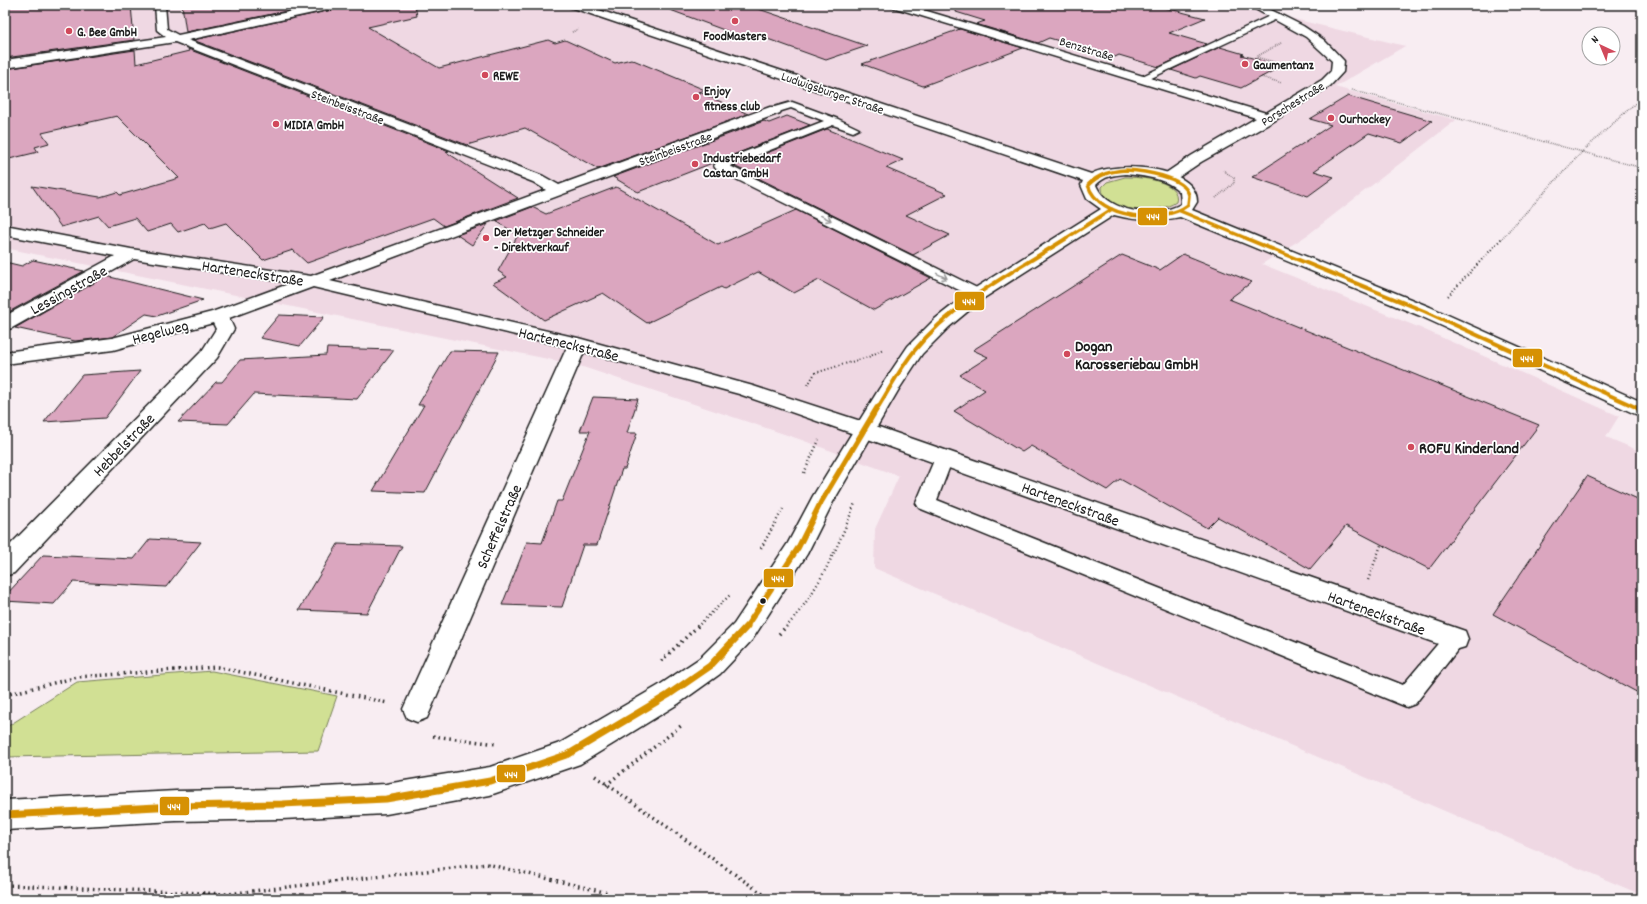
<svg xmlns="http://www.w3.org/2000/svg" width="1647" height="904" viewBox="0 0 1647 904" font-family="Dekko,sans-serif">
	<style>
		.built { fill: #efd8e3 }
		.green { fill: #d1e094; stroke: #767e58 }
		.building { fill: #dba6bf; stroke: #1c1c1c }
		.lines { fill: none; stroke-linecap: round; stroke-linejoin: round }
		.lane-casing { stroke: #1c1c1c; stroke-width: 3 }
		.street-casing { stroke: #1c1c1c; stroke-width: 3 }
		.secondary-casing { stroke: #1c1c1c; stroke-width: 3 }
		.path-far3 { stroke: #1c1c1c; stroke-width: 1.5; stroke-dasharray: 0.5 1.5; stroke-linecap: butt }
		.path-far2 { stroke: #1c1c1c; stroke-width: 2; stroke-dasharray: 1 2.5; stroke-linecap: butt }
		.path-far1 { stroke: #1c1c1c; stroke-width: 2.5; stroke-dasharray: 1 3; stroke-linecap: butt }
		.path { stroke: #1c1c1c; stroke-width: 3.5; stroke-dasharray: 1.5 4; stroke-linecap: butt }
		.lane { fill: #fff; fill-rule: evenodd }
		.street { fill: #fff; fill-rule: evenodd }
		.secondary { fill: #fff; fill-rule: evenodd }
		.bus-1-far3-casing { stroke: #fff; stroke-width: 5.5 }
		.bus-1-far2-casing { stroke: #fff; stroke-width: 6 }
		.bus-1-far1-casing { stroke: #fff; stroke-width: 8 }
		.bus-1-casing { stroke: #fff; stroke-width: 10 }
		.bus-1-far3 { stroke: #d69104; stroke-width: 3.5 }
		.bus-1-far2 { stroke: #d69104; stroke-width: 4 }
		.bus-1-far1 { stroke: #d69104; stroke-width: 5.5 }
		.bus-1 { stroke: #d69104; stroke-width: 7 }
		.oneway { stroke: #999 }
		.poi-dot { fill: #d1495b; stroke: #fff; stroke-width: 1.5 }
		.bus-dot { fill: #1c1c1c; stroke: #fff; stroke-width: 1.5 }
		.labels { text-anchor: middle; stroke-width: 3.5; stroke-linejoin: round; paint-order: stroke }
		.far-poi-label { font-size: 13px; font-weight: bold; fill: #1c1c1c; stroke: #fff; text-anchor: start }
		.far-street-label { font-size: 13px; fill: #1c1c1c; stroke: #fff }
		.street-label { font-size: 16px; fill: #1c1c1c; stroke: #fff }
		.poi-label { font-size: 16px; font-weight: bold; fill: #1c1c1c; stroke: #fff; text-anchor: start }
		.line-badge { stroke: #fff; stroke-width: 1.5 }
		.badge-label { font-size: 11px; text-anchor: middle; font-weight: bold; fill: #fff }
	</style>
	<rect width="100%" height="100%" fill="#f8edf2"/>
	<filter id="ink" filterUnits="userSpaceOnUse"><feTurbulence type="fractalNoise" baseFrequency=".025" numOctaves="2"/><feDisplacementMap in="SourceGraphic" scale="8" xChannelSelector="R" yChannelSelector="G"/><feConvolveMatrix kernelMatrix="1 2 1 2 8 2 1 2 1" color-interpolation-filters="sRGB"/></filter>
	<g filter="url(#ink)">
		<path class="built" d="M5 5H1265L1286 17 1405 46 1335 87 1456 120 1309 234 1262 264 1418 327 1619 416 1606 437 1642 452V895L874 568 875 529 899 476 799 439 577 365 5 248Z"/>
		<path class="green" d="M1125 177C1139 177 1182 180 1176 202 1159 215 1101 213 1102 187L1107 182Z
			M212 671 337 696 318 751 5 757V728L77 682Z"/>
		<path class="building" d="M5 5H131L134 40 5 58Z
			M182 5H315L186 32Z
			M342 5H415L417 16 368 27 439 68 548 40 555 43 565 40 615 63 631 59 705 90 699 92 748 114 598 169 525 128 467 145 193 40 336 9Z
			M665 5H747L867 46 826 60 751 33 740 36 665 8Z
			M957 5H1154L1205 18 1169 33 1207 44 1159 67 1119 55 1115 57 1049 38 1038 43 976 24 985 21 956 12Z
			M960 29 1023 48 923 86 862 64Z
			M1220 47 1244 54 1241 55 1282 66 1241 88 1200 76 1196 78 1171 70Z
			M188 49 449 151 446 152 518 198 444 226 433 218 307 263 293 250 263 260 226 223 210 228 205 223 178 232 171 224 147 232 135 218 108 226 99 216 61 227 32 186 100 197 117 192 120 195 179 178 117 116 42 133 49 143 35 147 38 152 5 160V69L135 50 136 64 189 51Z
			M1348 96 1432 121 1402 143 1369 133 1314 171 1334 177 1308 196 1252 177 1331 125 1310 119Z
			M787 116 810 125 638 192 613 177 764 121 769 123Z
			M827 129 903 160 886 168 947 194 906 215 950 235 913 255 734 166Z
			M616 187 718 245 796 210 931 278 874 310 819 280 794 293 758 272 724 289 721 287 647 323 603 293 544 320 493 283 507 277 498 271 518 235 496 221 532 207 546 214Z
			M488 224 472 245 457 235Z
			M1183 254 1252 282 1229 299 1539 425 1429 569 1346 526 1310 569 1218 517 1207 528 1120 479 1107 490 1031 446 1022 452 954 411 985 390 960 375 988 357 973 350 1122 255 1160 270Z
			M33 260 84 271 5 314V262L22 266Z
			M106 276 203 300 157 316 146 314 112 337 75 341 15 328Z
			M279 315 324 317 300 346 260 338Z
			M327 348 394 350 357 399 254 394 228 424 178 422 216 382H222L240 360 326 355Z
			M450 351 499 352 425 493 373 491 424 405H418Z
			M140 371 105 418 44 422 82 375Z
			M593 397 638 399 627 433H637L625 469H622L597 545H583L562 607 502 605 527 542 542 543 557 501H562L590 431H580Z
			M1587 476 1642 501V695L1493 614Z
			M150 539 201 542 166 587 73 582 54 604 5 601V596L43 555 134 559Z
			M338 544 402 546 367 613 299 610Z"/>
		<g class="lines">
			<defs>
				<path id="lane" d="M1276 13 1279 14V18L1145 81 1141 82 1136 79Z
					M792 102 838 119 859 129 853 132 833 125 730 166 983 291 985 294 983 297H973L716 169 714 166 716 163 824 121 791 108 775 113 770 110 771 108Z
					M944 452 950 454 953 458 937 500 1403 685 1447 633 1455 630 1463 633 1466 639 1415 704 1407 707 919 508 916 503 935 458 938 454Z"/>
				<path id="street" d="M155 5H165L167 29 178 35 322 5H341L336 8 188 40 543 176 559 185 770 107H780L781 110 780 113 330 281 578 338 753 386 873 425 1465 631 1468 639 1465 647 1455 650 857 435 739 394 584 352 431 709 427 718 417 722 407 718 403 709 567 347 313 287 229 318 234 329 217 358 14 573 5 576V550L202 351 216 329 213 323 113 350 5 364V352L112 338 212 312 291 283 134 259 12 328 5 330V316L115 256 5 235V225L131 249 311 276 546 190 533 182 175 42 5 68V60L166 37 157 30Z
					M891 5H907L1266 113 1322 80 1331 71 1332 61 1306 37 1248 5H1261L1303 26 1324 40 1344 61 1343 72 1330 86 1274 121 1201 162 1173 181H1163L1161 178 1163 175 1191 156 1256 118 892 7Z"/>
				<path id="secondary" d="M569 5H584L1091 174C1114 161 1198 165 1197 202L1192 210 1430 307 1642 402V417L1418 315 1180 217C1157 222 1137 221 1114 215L984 298 949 327 922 354 899 389 833 502 807 554 752 640 720 674 678 704 580 764 490 795 386 814 282 819 176 821 5 830V800L176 791 282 789 386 784 490 767 560 743 658 686 700 658 734 624 788 543 813 496 879 389 908 346 935 319 972 290 1101 209 1087 199 1081 185 1083 181 570 7ZM1126 174C1144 176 1166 178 1180 192L1181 204C1157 218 1108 214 1096 185 1104 176 1114 175 1126 174Z"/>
			</defs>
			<use href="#lane" class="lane-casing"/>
			<use href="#street" class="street-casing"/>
			<use href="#secondary" class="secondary-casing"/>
			<path class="path-far3" d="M547 5 553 7
				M572 32 579 29
				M1281 43 1256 57 1285 65 1292 61 1307 63
				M1261 77 1282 83
				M1352 90 1642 168
				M1216 198 1234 183V178L1223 170
				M1501 239 1582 152 1642 97"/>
			<path class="path-far2" d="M1448 296 1502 238
				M808 385 815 373 871 356 883 349"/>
			<path class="path-far1" d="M804 473 819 440
				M761 548 783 509
				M1368 580 1381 545
				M697 627 731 594
				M786 627C817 594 839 545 855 503"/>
			<path class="path" d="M779 634 787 626
				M661 661 698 626
				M5 695 78 677 217 667 388 703
				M433 736 497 744
				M595 776 770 899
				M606 785 682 725
				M5 885 227 894 487 864 608 893 617 899"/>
			<use href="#lane" class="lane"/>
			<use href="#street" class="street"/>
			<use href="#secondary" class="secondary"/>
			<defs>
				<path id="bus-1-far3" d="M1126 170C1142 171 1184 176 1189 195 1189 198 1188 202 1188 205 1163 224 1099 220 1088 185 1099 174 1111 171 1126 170Z
					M1180 211 1248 239
					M1065 239 1112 209"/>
				<path id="bus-1-far2" d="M1245 238 1424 311 1640 409
					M877 409C889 390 900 368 915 350 954 302 1015 271 1067 238"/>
				<path id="bus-1-far1" d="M1638 408 1642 410
					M746 627 798 548 821 502 877 408"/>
				<path id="bus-1" d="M5 815 176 806 282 804 386 799 490 781 569 754 668 695 710 666 747 626"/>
			</defs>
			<use href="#bus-1-far3" class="bus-1-far3-casing"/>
			<use href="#bus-1-far2" class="bus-1-far2-casing"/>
			<use href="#bus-1-far1" class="bus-1-far1-casing"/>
			<use href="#bus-1" class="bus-1-casing"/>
			<use href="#bus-1-far3" class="bus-1-far3"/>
			<use href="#bus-1-far2" class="bus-1-far2"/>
			<use href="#bus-1-far1" class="bus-1-far1"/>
			<use href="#bus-1" class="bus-1"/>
		</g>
		<defs><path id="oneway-shaft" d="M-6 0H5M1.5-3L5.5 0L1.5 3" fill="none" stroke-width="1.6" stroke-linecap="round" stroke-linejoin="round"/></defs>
		<g class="oneway">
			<use href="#oneway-shaft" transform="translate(826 218) rotate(26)"/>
			<use href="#oneway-shaft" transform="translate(942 276) rotate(26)"/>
		</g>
	</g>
	<g class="poi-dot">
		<circle cx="735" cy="21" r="4"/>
		<circle cx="69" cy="31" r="4"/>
		<circle cx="1245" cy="64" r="4"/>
		<circle cx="485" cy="75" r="4"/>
		<circle cx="696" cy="97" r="4"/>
		<circle cx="1331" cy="118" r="4"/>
		<circle cx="276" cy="124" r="4"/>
		<circle cx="695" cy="164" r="4"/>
		<circle cx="486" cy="238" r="4"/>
		<circle cx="1067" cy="354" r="4"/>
		<circle cx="1411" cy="447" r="4"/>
	</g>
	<circle class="bus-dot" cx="763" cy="601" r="3.5"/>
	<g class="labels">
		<g class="far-poi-label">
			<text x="77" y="36">G. Bee GmbH</text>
			<text x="735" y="40" text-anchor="middle">FoodMasters</text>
			<text x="1253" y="69">Gaumentanz</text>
			<text x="493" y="80">REWE</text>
			<text x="704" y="95">Enjoy<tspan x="704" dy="15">fitness club</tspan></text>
			<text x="1339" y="123">Ourhockey</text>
			<text x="284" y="129">MIDIA GmbH</text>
			<text x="703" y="162">Industriebedarf<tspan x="703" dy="15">Castan GmbH</tspan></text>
			<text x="494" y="236">Der Metzger Schneider<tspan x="494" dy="15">- Direktverkauf</tspan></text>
		</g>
		<g class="far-street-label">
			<text transform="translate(1087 48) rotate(17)" y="5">Benzstraße</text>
			<text transform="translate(833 92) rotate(19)" y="5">Ludwigsburger Straße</text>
			<text transform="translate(1292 103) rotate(-32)" y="5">Porschestraße</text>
			<text transform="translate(348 106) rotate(21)" y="5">Steinbeisstraße</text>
			<text transform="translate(675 148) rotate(-20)" y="5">Steinbeisstraße</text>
		</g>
		<g class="street-label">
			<text transform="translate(253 272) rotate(9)" y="6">Harteneckstraße</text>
			<text transform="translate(68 289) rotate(-29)" y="6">Lessingstraße</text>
			<text transform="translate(160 331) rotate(-15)" y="6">Hegelweg</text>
			<text transform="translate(569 343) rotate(14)" y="6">Harteneckstraße</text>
			<text transform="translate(123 444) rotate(-46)" y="6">Hebbelstraße</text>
			<text transform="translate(1071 503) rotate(20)" y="6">Harteneckstraße</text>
			<text transform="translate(498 526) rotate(-66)" y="6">Scheffelstraße</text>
			<text transform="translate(1377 612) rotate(20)" y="6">Harteneckstraße</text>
		</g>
		<g class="poi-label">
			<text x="1075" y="351">Dogan<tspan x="1075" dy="18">Karosseriebau GmbH</tspan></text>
			<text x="1419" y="453">ROFU Kinderland</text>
		</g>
	</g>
	<g class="line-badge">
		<rect x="1137" y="207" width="31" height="19" rx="4" fill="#d69104"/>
		<rect x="954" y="291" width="31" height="20" rx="4" fill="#d69104"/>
		<rect x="1512" y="348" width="31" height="20" rx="4" fill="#d69104"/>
		<rect x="763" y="568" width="31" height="20" rx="4" fill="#d69104"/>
		<rect x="496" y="764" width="30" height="19" rx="4" fill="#d69104"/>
		<rect x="159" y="796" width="31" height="20" rx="4" fill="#d69104"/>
	</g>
	<g class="badge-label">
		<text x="1153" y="220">444</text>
		<text x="969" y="305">444</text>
		<text x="1527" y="362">444</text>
		<text x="778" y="582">444</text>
		<text x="511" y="778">444</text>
		<text x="174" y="810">444</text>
	</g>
	<rect width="1647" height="904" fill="none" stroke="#fff" stroke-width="20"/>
	<rect x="10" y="10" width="1627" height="884" fill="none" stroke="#1c1c1c" stroke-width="1.5" filter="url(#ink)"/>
	<g transform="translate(1601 46) rotate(316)"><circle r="19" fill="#ffffff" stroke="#a4a4a4"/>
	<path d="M0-3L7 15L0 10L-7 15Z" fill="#d1495b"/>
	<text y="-6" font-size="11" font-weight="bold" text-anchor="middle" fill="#1c1c1c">N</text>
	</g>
</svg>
